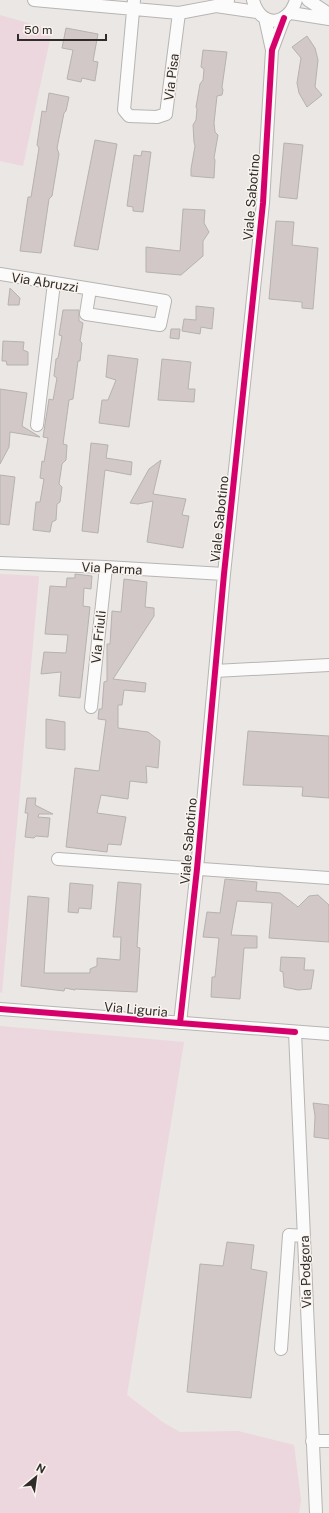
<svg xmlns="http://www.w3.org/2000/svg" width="329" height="1513" viewBox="0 0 329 1513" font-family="'Public Sans',sans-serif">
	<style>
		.green { fill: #ebd7dd }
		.building { fill: #d1c8c7; stroke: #b5b2b1 }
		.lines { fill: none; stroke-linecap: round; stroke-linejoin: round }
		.minor-casing { stroke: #b7b5b3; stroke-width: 14 }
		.minor { stroke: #fcfbfb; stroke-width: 12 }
		.cycleway-casing { stroke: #faf4ef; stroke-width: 8 }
		.cycleway { stroke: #d6006c; stroke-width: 6 }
		.labels { text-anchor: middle; stroke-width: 3; stroke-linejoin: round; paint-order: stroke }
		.street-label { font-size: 13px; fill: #2f2c2a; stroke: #faf4ef }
	</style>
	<rect width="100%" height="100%" fill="#eae7e5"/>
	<path class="green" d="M0 15 52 30 23 166 0 161Z
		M0 574 39 576 2 993 0 992Z
		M0 1026 184 1042 127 1395 164 1423 180 1432 238 1431 294 1445 301 1500 299 1513H0Z"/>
	<path class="building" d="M66 28 98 34 93 61 98 62 95 81 82 78 81 82 67 79 73 50 62 48Z
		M307 36 315 48 318 60 315 87 322 95 307 107 299 93 297 83 301 58 292 47Z
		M203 50 227 52 222 87 223 90 222 95 217 96 214 123 215 132 218 135 214 158 215 160 214 178 191 176V169L195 146 194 142 193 125 196 120 197 109 196 107 200 84 203 80 204 69 201 67Z
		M49 93 69 97 66 111 64 113 57 148 59 154 52 196 49 199 41 253 20 251 28 197H31L39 148 37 145 42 111 46 112Z
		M95 140 117 144 98 250 74 246Z
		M284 143 303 145 297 199 279 197Z
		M142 151 151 152 143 212 133 211V207L127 206 134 155 141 156Z
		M183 209 205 210 204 223 209 232 203 241V256L181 275 146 272V247L180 251Z
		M276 221 294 222 292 245 318 248 313 309 302 308V302L269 299Z
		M10 288 20 298 19 305H8Z
		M196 306 214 308 212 329 201 327 200 334 182 331 184 319 196 320Z
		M63 310H79V321L83 323 80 341 82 343 80 361H78L73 399 69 400 63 444 67 445 66 460 62 464 59 484 62 487 60 502 57 504 56 520 52 522 50 532 33 530 36 502H40L44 479 40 478 42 461 44 462 48 438 43 437 49 399 53 400 57 378 54 376 56 359 58 358 62 336 59 335Z
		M171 329H180L179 339 170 338Z
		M3 341 24 342 23 350 28 352V365H7L6 361H2Z
		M108 355 138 359 129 427 99 423 102 400H108L116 380 106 377Z
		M162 359 191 362 188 389H195L194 402 158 400Z
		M0 389 27 393 22 426 40 437 10 432 9 447 0 464Z
		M91 443 108 445 106 458 132 462 131 475 105 470 98 533 82 531Z
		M161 460 153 494 186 499 182 515 189 516 183 548 147 542 153 501 138 504 130 503 149 469Z
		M0 475 15 477 9 525 0 524Z
		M75 574 92 576 91 589 84 588 83 606 90 607 80 698 59 696 61 672 41 674 44 652 66 653 68 635 45 634 50 586 66 587 67 578H75Z
		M124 579 147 582 145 607 154 608V616L113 679 146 683 145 692 124 690 122 705H118V728L148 732 160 741 158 768 146 766 147 783 130 781 128 799 101 795 97 813 126 817 121 845 108 844 107 852 66 847 75 768 99 771 106 720 98 719 99 709H102L104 682 107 681V644H110L112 611 121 612Z
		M46 719 65 722V750L46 748Z
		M248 731 329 736V798L302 796 303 787 243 785Z
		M27 798H36L35 805 53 814H39L38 817 50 818 48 837 36 836 34 838 25 837 28 813H25Z
		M225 879 257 882 256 891 280 893 298 907 309 896 318 895 329 905V942L269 938 272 903 237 901 231 935 257 936V948H244L240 999 211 997 212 977H215L219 938 203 937 207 912 220 913Z
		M118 882 141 884 137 947 140 948 137 992 75 989V990L65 988 64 991 21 986 28 896 49 898 44 973H90V969L97 966V958L120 960 121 937H113Z
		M70 883 93 885 91 909 79 908 78 913 68 912Z
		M281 957 305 958 304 970H314L311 989 298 990 284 987 283 972 280 971Z
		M313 1103 329 1105V1139L314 1137 315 1116Z
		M227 1242 254 1245 251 1269 267 1272 251 1398 187 1392 200 1264 223 1266Z"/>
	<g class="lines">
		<defs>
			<path id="minor" d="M34 0 179 13 216 6 228 0
				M134 0 124 110 129 116 157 117 166 114 179 13
				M253 0C260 28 288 27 296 0
				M308 0 329 14
				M216 6 257 12
				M291 13 329 19
				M265 18 272 50
				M0 274C55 283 110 292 165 301L160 325 86 314 90 289
				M37 425 54 283
				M0 563 106 567 224 574
				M215 671 329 665
				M91 707 106 567
				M58 859 329 878
				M0 1009 329 1034
				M180 1023 197 869 224 574 263 203 272 50 284 18
				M295 1032 316 1513
				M281 1349 289 1235 304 1236
				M312 1441H329"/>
		</defs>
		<use href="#minor" class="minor-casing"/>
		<use href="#minor" class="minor"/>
		<defs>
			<path id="cycleway" d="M0 1009 295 1032
				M180 1023 197 869 224 574 263 203 272 50 284 18"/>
		</defs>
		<use href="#cycleway" class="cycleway-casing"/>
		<use href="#cycleway" class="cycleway"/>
	</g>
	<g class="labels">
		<g class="street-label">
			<text transform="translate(171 77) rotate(-83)" y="5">Via Pisa</text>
			<text transform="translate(251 197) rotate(-85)" y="5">Viale Sabotino</text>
			<text transform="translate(45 282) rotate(9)" y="5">Via Abruzzi</text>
			<text transform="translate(219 519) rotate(-84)" y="5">Viale Sabotino</text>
			<text transform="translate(112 568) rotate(3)" y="5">Via Parma</text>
			<text transform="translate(98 637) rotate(-84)" y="5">Via Friuli</text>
			<text transform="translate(188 841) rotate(-85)" y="5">Viale Sabotino</text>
			<text transform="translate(136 1009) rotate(5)" y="5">Via Liguria</text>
			<text transform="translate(305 1272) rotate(-92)" y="5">Via Podgora</text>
		</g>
	</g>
	<g transform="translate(36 1477) rotate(29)" stroke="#faf4ef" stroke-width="3" paint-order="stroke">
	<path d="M0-3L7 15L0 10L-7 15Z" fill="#2f2c2a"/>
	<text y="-6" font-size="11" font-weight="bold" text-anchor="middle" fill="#2f2c2a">N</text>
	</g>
	<path d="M18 34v6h88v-6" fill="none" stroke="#2f2c2a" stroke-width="2"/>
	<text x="24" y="34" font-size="12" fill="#2f2c2a" stroke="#faf4ef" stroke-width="3" paint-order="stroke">50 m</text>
</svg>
